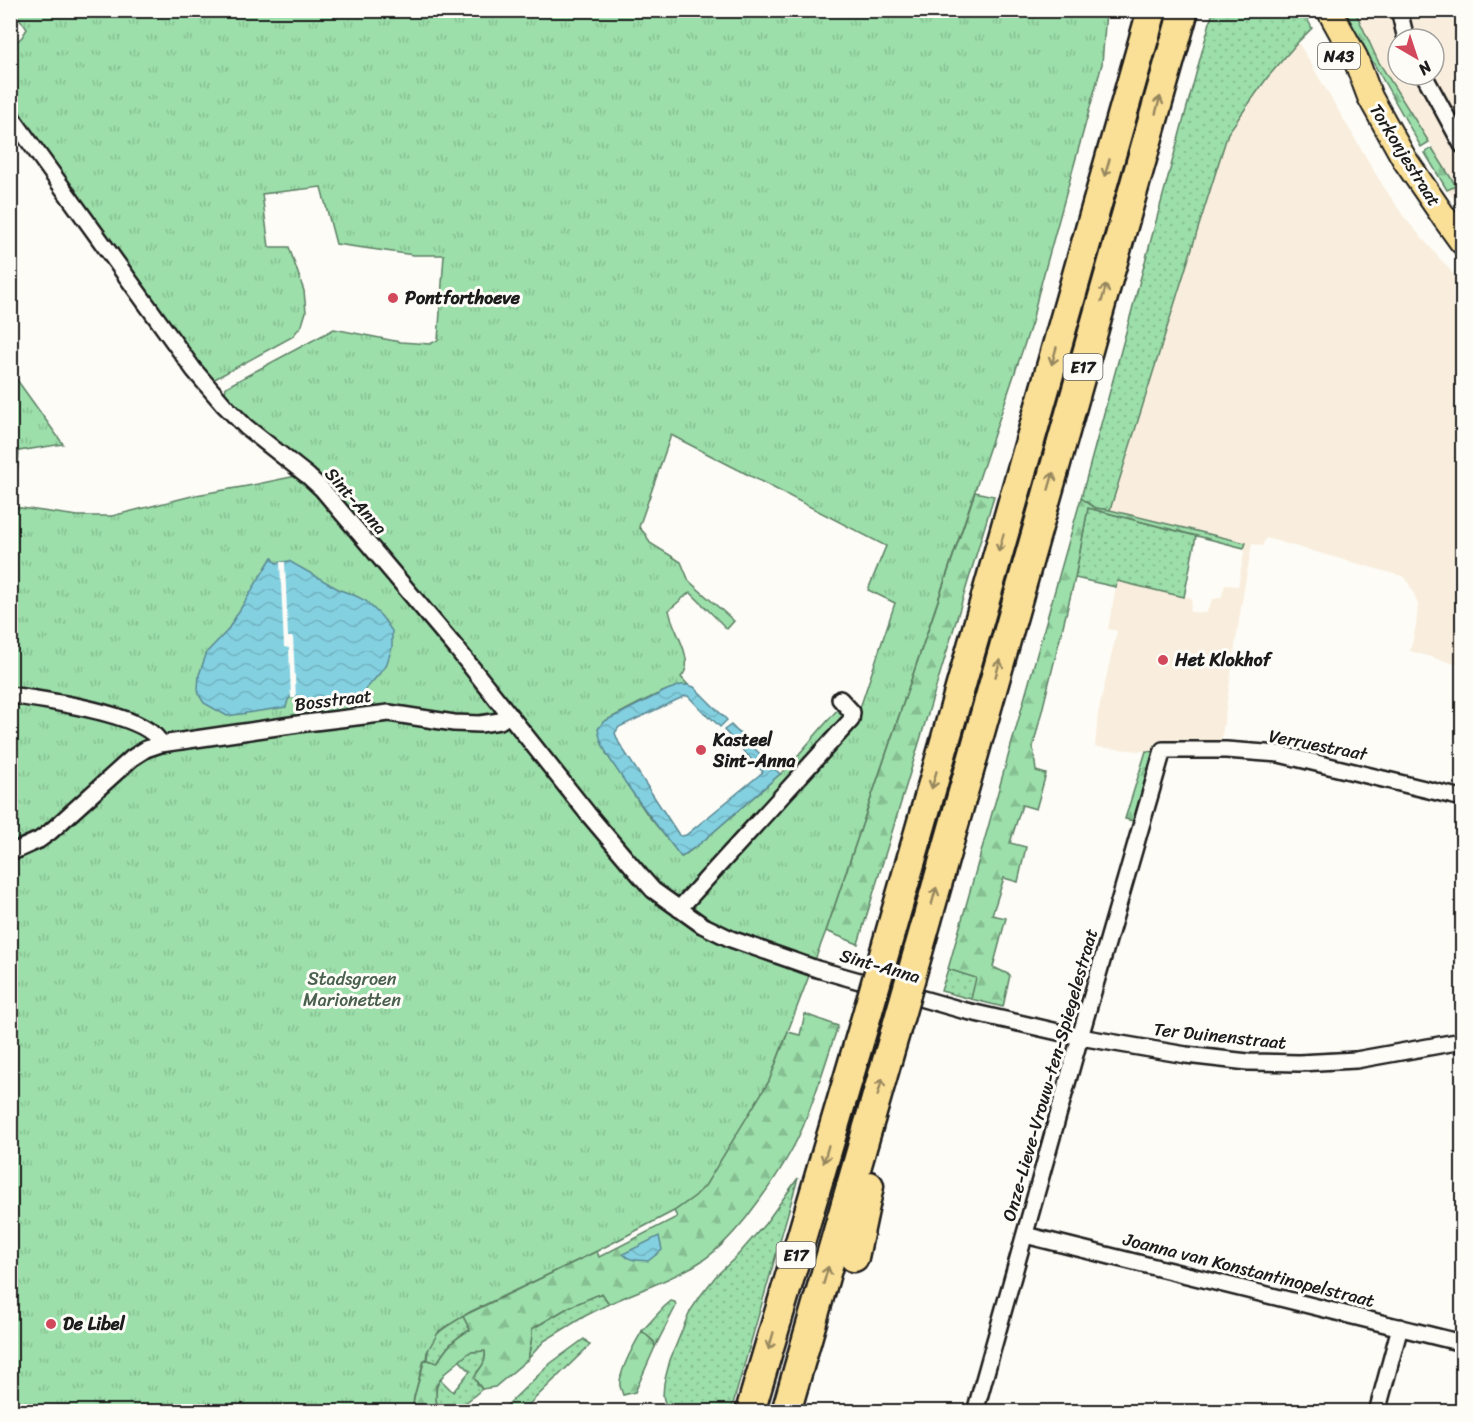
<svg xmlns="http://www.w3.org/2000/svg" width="1473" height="1422" viewBox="0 0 1473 1422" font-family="Sriracha,sans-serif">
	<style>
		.built { fill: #f9eedd; fill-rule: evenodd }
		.grass { fill: url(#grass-dots); stroke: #5c7e63; stroke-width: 1.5 }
		.forest { fill: url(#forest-firs); stroke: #5c7e63; stroke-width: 1.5 }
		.park { fill: url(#park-tufts); stroke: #5c7e63; stroke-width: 1.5; fill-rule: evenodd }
		.water { fill: url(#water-waves); stroke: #5a8892; stroke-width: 1.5 }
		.pier { fill: #fdfcf7 }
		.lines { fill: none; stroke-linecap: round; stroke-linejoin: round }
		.street-casing { stroke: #1c1c1c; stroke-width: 20 }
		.primary-casing { stroke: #1c1c1c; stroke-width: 28 }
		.highway-casing { stroke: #1c1c1c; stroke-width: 33 }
		.street { stroke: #fdfcf7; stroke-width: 15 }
		.primary { stroke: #fadf96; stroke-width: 24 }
		.highway { stroke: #fadf96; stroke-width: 28 }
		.highway-bridge-casing { stroke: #1c1c1c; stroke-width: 33; stroke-linecap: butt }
		.highway-bridge { stroke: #fadf96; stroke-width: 28 }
		.oneway { stroke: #96875f }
		.poi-dot { fill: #d1495b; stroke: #fdfcf7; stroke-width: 2 }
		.labels { text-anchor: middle; stroke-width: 6; stroke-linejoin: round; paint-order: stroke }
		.shield { fill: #fdfcf7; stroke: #605f5e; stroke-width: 1.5 }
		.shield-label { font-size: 16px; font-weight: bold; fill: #1c1c1c }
		.street-label { font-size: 18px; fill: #1c1c1c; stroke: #fdfcf7 }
		.poi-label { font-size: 18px; font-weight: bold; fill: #1c1c1c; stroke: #fdfcf7; text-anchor: start }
		.park-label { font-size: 18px; fill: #49604e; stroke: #fdfcf7 }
	</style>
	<defs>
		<pattern id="grass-dots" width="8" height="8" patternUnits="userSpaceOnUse" patternTransform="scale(1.5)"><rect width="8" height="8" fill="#9cdfaa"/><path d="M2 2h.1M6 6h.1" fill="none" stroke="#86bf92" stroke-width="1.8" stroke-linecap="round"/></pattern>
		<pattern id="forest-firs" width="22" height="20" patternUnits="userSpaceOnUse" patternTransform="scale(1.5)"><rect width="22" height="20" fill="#9cdfaa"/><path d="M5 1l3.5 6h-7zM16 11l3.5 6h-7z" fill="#86bf92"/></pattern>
		<pattern id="park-tufts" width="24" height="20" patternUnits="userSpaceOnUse" patternTransform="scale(1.5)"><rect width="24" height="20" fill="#9cdfaa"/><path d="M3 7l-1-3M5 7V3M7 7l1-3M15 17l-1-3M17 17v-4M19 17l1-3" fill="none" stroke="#86bf92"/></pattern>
		<pattern id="water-waves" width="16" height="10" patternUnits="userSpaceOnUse" patternTransform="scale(1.5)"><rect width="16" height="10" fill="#83d0e1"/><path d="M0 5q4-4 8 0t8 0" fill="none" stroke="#71b2c0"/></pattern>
	</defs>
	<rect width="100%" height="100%" fill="#fdfcf7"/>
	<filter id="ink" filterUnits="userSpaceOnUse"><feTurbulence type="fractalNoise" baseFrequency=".0167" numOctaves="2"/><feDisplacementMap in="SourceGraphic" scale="12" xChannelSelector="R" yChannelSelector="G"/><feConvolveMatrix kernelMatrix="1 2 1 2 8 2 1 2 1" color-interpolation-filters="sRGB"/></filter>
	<g filter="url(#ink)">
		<path class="built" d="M1355 11H1462V210L1447 190 1456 185 1378 61ZM1398 39H1434V75H1398Z
			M1298 42 1380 181 1404 217 1462 284V666L1410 651 1416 626 1418 605 1413 591 1405 577 1266 538 1262 546 1252 544 1241 607 1221 742H1157L1153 752 1095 747 1098 713 1117 631 1108 629 1117 581 1192 598 1190 612 1206 613 1213 599 1221 598 1225 585 1238 586 1246 542 1110 510 1228 133 1267 78Z"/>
		<path class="grass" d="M1213 11H1303L1312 28 1298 42 1267 78 1228 133 1110 510 1095 508 1081 498Z
			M1088 508 1196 536 1184 597 1117 581 1116 587 1075 578Z
			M948 969 977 978 971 999 941 991Z
			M798 1178 731 1411H667L663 1396 664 1383 670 1360 689 1313 701 1295 716 1276 737 1256 765 1224Z
			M602 1292 609 1304 585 1316 544 1341 528 1359 532 1336V1329L569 1307Z
			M671 1301 675 1302 676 1306 655 1347 654 1342 642 1331 664 1307Z
			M463 1316 470 1330C453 1339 447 1347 437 1363L427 1360C427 1336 445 1327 463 1316Z
			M584 1339 590 1345 522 1411H501L502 1410 551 1363Z
			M485 1351C486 1360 484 1365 477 1372V1384L482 1389 456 1411H438C436 1400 434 1390 440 1379L453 1392 470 1371 459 1360 470 1352Z"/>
		<path class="forest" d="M1344 11H1355L1378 61 1429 142 1421 147Z
			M1432 148 1456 186 1447 190 1425 153Z
			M975 492 994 496 858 944 826 931Z
			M1081 498 1095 508 1110 510 1246 543 1244 548 1088 508 1075 578 1033 747 1036 771 1046 774 1036 809 1022 805 1010 843 1026 847 1018 882 1004 878 992 915 1006 918 993 967 1010 975 1003 1007 971 999 976 978 948 969Z
			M1146 751 1153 752 1133 821 1125 819Z
			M805 1014 838 1026C826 1060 816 1096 802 1129 788 1161 767 1191 746 1218 733 1234 718 1251 700 1262 672 1280 639 1290 609 1304L602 1293 569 1307 532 1329V1336L528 1359 495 1387 482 1389 474 1378C479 1368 487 1364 485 1351L470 1352 444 1374 436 1386V1400L438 1411 412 1412 414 1397 425 1359 437 1363C447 1347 453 1339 470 1330L463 1316 597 1251 599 1257 677 1217 674 1211 695 1196 769 1081 788 1032 800 1035Z
			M642 1331 654 1342 655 1347 635 1392 623 1395C622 1392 621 1389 620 1386 618 1372 635 1343 642 1331Z"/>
		<path class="park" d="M14 11H1106L1102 64 1038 295 1032 322 826 931 769 1081 705 1186 695 1196 674 1211 597 1251 470 1312 439 1331 427 1352 426 1360H424L414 1397 412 1411H11L10 370 63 444 19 451 14 507 78 516H112L196 495 253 485 296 476 242 416 225 393 226 387 334 329 400 342 430 344 438 340 444 255H414L336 244 321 187 262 194 269 247H289L304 291 306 312 302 325 292 337 211 381 11 101V47L22 37 27 29ZM671 435 886 546 868 590 895 603 855 723 837 710 787 768 702 842 682 857 647 814 606 753 603 722C625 711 664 687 688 685L681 677C683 675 686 670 686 668 689 650 672 628 669 610L690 592 727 629 734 621 689 581 681 562 650 543 646 535 639 527Z"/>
		<path class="water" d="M272 557 276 563 289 561 340 590 354 595 366 601 382 617 392 631V648L386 666 360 696 302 704 300 699 291 697 288 700 286 707 227 716 204 703 199 695 198 689 199 675 207 652 227 631Z
			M681 685H688L694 687 727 720 720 727 710 717 709 718 688 696H685L619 727 615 733 619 743 679 835 682 836 686 835 763 772 724 730 731 725 780 774 702 842 681 857C662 832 643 808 625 782 614 765 601 749 598 729L603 722 667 690Z
			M659 1236 662 1250 648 1261C639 1260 629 1261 623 1254Z"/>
		<path class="pier" d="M280 562H285L288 637H293L296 698H291L289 648 284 647Z"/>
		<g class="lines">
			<defs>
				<path id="street" d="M1399 10 1406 39
					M1424 75 1462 145
					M10 115 194 370 224 405 246 427 308 476 322 489 457 649 588 814 638 873 653 890 702 925 731 939 817 969 962 1010 1080 1037 1186 1055 1248 1062 1299 1063 1356 1060 1462 1041
					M10 695C41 700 149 713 161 744
					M10 853 39 840 50 832 132 758 146 749 161 744 298 724 389 713 454 723 480 724 500 721 509 715
					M679 909 851 720 852 712 840 699
					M1025 1235 1462 1343
					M975 1412 1080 1037 1163 750H1226L1279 754 1462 798
					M1377 1412 1400 1327"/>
				<path id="primary" d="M1329 10 1355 57 1370 97 1405 160 1444 217 1462 242"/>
				<path id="highway" d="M887 944 950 724 1152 10
					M918 952 1184 10
					M854 1257 869 1186
					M750 1412 864 1025
					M786 1412 895 1033"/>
			</defs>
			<use href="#street" class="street-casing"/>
			<use href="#primary" class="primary-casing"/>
			<use href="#highway" class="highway-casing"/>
			<use href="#street" class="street"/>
			<use href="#primary" class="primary"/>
			<use href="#highway" class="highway"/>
			<defs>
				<path id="highway-bridge" d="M864 1025 887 944
					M895 1033 918 952"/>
			</defs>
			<use href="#highway-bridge" class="highway-bridge-casing"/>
			<use href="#highway-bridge" class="highway-bridge"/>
		</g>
		<defs><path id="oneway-shaft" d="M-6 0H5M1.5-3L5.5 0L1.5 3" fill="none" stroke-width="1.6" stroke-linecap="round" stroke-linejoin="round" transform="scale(1.5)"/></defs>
		<g class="oneway">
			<use href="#oneway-shaft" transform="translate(1158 105) rotate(-74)"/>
			<use href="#oneway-shaft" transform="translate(1107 168) rotate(106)"/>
			<use href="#oneway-shaft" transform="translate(1104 293) rotate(-74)"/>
			<use href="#oneway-shaft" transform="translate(1054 356) rotate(106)"/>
			<use href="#oneway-shaft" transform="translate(1051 481) rotate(-74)"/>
			<use href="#oneway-shaft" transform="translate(1001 543) rotate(106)"/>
			<use href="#oneway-shaft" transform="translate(998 668) rotate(-74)"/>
			<use href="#oneway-shaft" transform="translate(934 780) rotate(106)"/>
			<use href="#oneway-shaft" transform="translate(934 896) rotate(-74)"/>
			<use href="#oneway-shaft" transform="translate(880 1087) rotate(-74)"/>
			<use href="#oneway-shaft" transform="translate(826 1154) rotate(106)"/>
			<use href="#oneway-shaft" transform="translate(826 1275) rotate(-74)"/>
			<use href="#oneway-shaft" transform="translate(771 1341) rotate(106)"/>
		</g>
	</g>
	<g class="poi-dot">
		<circle cx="393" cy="298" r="6"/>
		<circle cx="1163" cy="660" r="6"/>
		<circle cx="701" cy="750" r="6"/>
		<circle cx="51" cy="1324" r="6"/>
	</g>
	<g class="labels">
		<g class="shield">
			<rect x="1318" y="43" width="42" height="26" rx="4.5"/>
			<rect x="1063.5" y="354" width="39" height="26" rx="4.5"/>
			<rect x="776.5" y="1242" width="39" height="26" rx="4.5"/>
		</g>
		<g class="shield-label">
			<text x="1339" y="62">N43</text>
			<text x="1083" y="373">E17</text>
			<text x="796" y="1261">E17</text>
		</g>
		<g class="street-label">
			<text transform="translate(1405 155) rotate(58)" y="6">Torkonjestraat</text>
			<text transform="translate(356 501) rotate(48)" y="6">Sint-Anna</text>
			<text transform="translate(333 700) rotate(-7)" y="6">Bosstraat</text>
			<text transform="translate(1318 745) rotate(11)" y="6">Verruestraat</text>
			<text transform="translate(880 966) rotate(16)" y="6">Sint-Anna</text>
			<text transform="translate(1220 1036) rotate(6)" y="6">Ter Duinenstraat</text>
			<text transform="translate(1050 1075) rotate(-74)" y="6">Onze-Lieve-Vrouw-ten-Spiegelestraat</text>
			<text transform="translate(1249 1270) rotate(14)" y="6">Joanna van Konstantinopelstraat</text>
		</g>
		<g class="poi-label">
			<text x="405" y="304">Pontforthoeve</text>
			<text x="1175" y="666">Het Klokhof</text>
			<text x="713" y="746">Kasteel<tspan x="713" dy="21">Sint-Anna</tspan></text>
			<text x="63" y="1330">De Libel</text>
		</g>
		<g class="park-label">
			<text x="352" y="985">Stadsgroen<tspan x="352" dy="21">Marionetten</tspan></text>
		</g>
	</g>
	<rect width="1473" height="1422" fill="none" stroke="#fdfcf7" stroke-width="36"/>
	<rect x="18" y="18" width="1437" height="1386" fill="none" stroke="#1c1c1c" stroke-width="2" filter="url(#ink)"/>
	<g transform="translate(1416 57) rotate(141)"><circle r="28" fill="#fdfcf7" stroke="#a3a29f" stroke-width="1.5"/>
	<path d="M0-4.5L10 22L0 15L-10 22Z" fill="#d1495b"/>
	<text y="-9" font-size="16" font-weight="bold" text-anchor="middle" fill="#1c1c1c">N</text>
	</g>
</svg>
